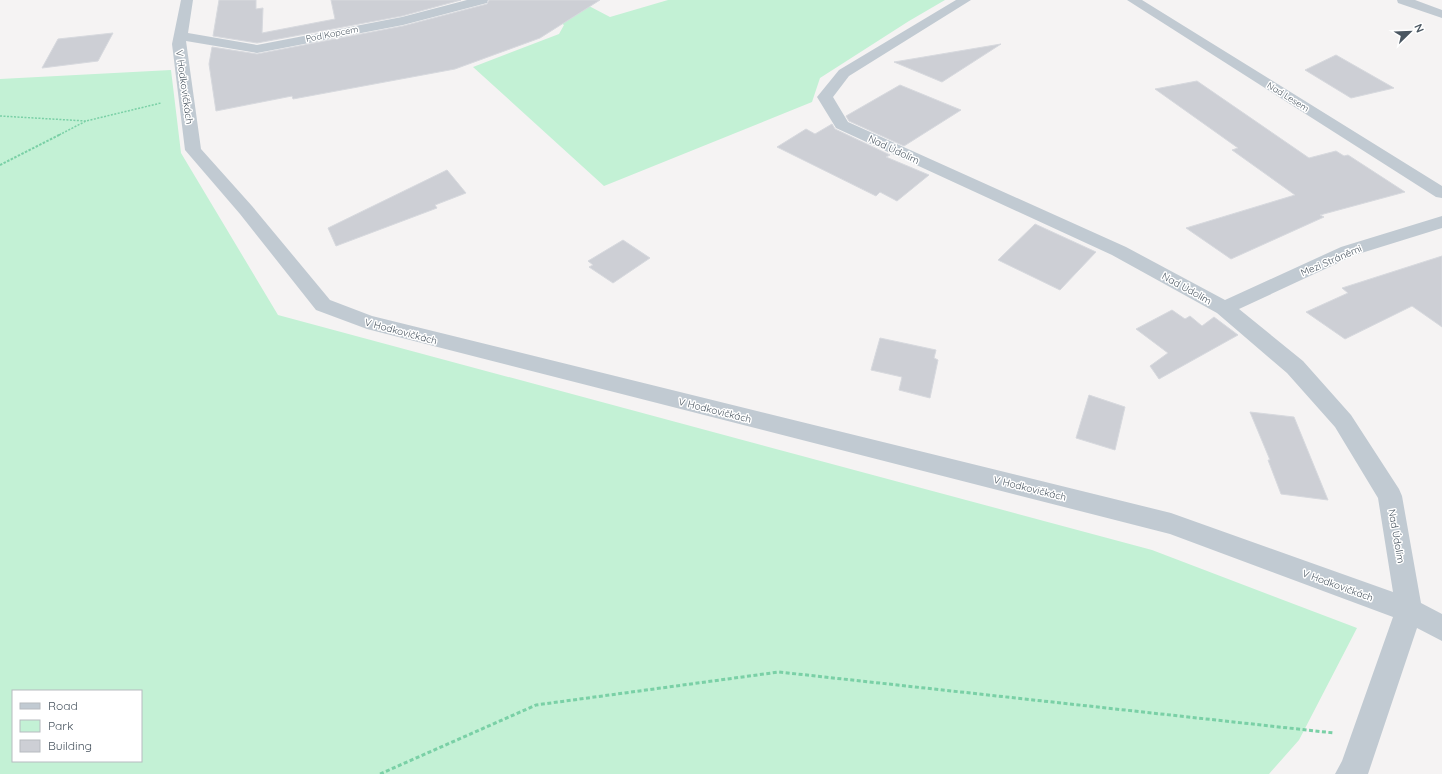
<svg xmlns="http://www.w3.org/2000/svg" width="1442" height="774" viewBox="0 0 1442 774" font-family="Quicksand,sans-serif">
	<style>
		.green { fill: #c3f1d5; fill-rule: evenodd }
		.building { fill: #cdcfd5; stroke: #d7d9de }
		.lines { fill: none; stroke-linecap: round; stroke-linejoin: round }
		.path-far2 { stroke: #7ad0a6; stroke-width: 1.5; stroke-dasharray: 2 1.5; stroke-linecap: butt }
		.path-far1 { stroke: #7ad0a6; stroke-width: 2; stroke-dasharray: 2.5 1.5; stroke-linecap: butt }
		.path { stroke: #7ad0a6; stroke-width: 3; stroke-dasharray: 4 2.5; stroke-linecap: butt }
		.street { fill: #c1cad2; fill-rule: evenodd }
		.labels { text-anchor: middle; stroke-width: 3; stroke-linejoin: round; paint-order: stroke }
		.far-street-label { font-size: 9px; fill: #4a5661; stroke: #fff }
		.street-label { font-size: 10px; fill: #4a5661; stroke: #fff }
	</style>
	<rect width="100%" height="100%" fill="#f5f3f3"/>
	<path class="green" d="M668 0H945L909 21 820 78 812 102 604 186 473 67 559 34 564 25 546 13 589 6 610 17Z
		M171 70 181 153 278 315 1152 550 1357 628 1299 740 1269 774H0V79ZM13 691H141V761H13Z"/>
	<path class="building" d="M219 0H256V9L263 8 262 33 335 19 331 0H461L402 16 257 43 213 36Z
		M489 0H600L540 38 455 69 293 99 292 96 216 111 209 64 212 47 257 54 403 26 487 4Z
		M113 33 98 61 42 68 58 39Z
		M1001 44 942 82 894 62Z
		M1336 55 1394 88 1351 98 1305 70Z
		M1197 81 1309 158 1336 151 1344 156 1348 155 1405 192 1320 215 1324 217 1231 259 1186 228 1295 195 1232 150 1238 148 1155 89Z
		M900 85 961 110 904 146 849 121 846 116Z
		M832 124 835 129 890 155 886 157 929 175 897 201 880 192 876 196 777 147 806 129 815 134Z
		M447 170 466 193 435 205 437 208 336 246 328 228Z
		M1035 224 1096 252 1060 290 998 260Z
		M623 240 650 258 613 283 589 267 593 265 588 261Z
		M1442 256V327L1412 306 1345 339 1306 312 1348 293 1342 288Z
		M1172 310 1185 319 1190 316 1202 326 1214 317 1238 335 1159 379 1150 366 1168 353 1136 329Z
		M880 338 936 350 934 358 938 360 930 398 899 390 902 377 871 370Z
		M1089 395 1125 407 1115 450 1076 438Z
		M1250 412 1294 417 1328 500 1281 494 1268 460H1270Z"/>
	<g class="lines">
		<path class="path-far2" d="M0 116 86 121
			M59 135 86 121 161 103"/>
		<path class="path-far1" d="M0 165 61 134"/>
		<path class="path" d="M380 774 536 705 779 672 1334 733"/>
		<path class="street" d="M181 0H193L188 33 257 45 402 17 467 0H488L487 3 403 25 257 53 186 41 201 149 252 206 330 300 372 316 1171 513 1393 592 1378 498 1335 427 1287 373 1217 313 1112 255 836 128 817 97 839 70 956 0H971L849 76 833 97 848 122 1126 247 1225 300 1341 247 1442 216V228L1355 255 1239 309 1303 361 1351 415 1399 489 1402 496 1421 603 1442 614V641L1417 628 1368 774H1335L1342 761 1393 617 1170 534 367 329 316 310 240 214 185 150 172 44Z
			M1127 0H1142L1442 186V198L1436 197Z
			M1397 0H1415L1442 10V18L1398 3Z"/>
	</g>
	<g class="labels">
		<g class="far-street-label">
			<text transform="translate(332 34) rotate(-11)" y="3">Pod Kopcem</text>
			<text transform="translate(1288 97) rotate(32)" y="3">Nad Lesem</text>
		</g>
		<g class="street-label">
			<text transform="translate(185 87) rotate(82)" y="4">V Hodkovičkách</text>
			<text transform="translate(894 149) rotate(25)" y="4">Nad Údolím</text>
			<text transform="translate(1331 260) rotate(-23)" y="4">Mezi Stráněmi</text>
			<text transform="translate(1187 288) rotate(29)" y="4">Nad Údolím</text>
			<text transform="translate(401 331) rotate(15)" y="4">V Hodkovičkách</text>
			<text transform="translate(715 410) rotate(14)" y="4">V Hodkovičkách</text>
			<text transform="translate(1030 488) rotate(14)" y="4">V Hodkovičkách</text>
			<text transform="translate(1397 536) rotate(80)" y="4">Nad Údolím</text>
			<text transform="translate(1338 585) rotate(20)" y="4">V Hodkovičkách</text>
		</g>
	</g>
	<rect x="12" y="690" width="130" height="72" fill="#ffffff" stroke="#b7bbc0"/>
	<rect x="20" y="703" width="20" height="6" fill="#c1cad2" stroke="#b7bbc0"/>
	<text x="48" y="710" font-size="12" fill="#4a5661">Road</text>
	<rect x="20" y="720" width="20" height="12" fill="#c3f1d5" stroke="#b7bbc0"/>
	<text x="48" y="730" font-size="12" fill="#4a5661">Park</text>
	<rect x="20" y="740" width="20" height="12" fill="#cdcfd5" stroke="#b7bbc0"/>
	<text x="48" y="750" font-size="12" fill="#4a5661">Building</text>
	<g transform="translate(1410 32) rotate(67)" stroke="#ffffff" stroke-width="3" paint-order="stroke">
	<path d="M0-3L7 15L0 10L-7 15Z" fill="#4a5661"/>
	<text y="-6" font-size="11" font-weight="bold" text-anchor="middle" fill="#4a5661">N</text>
	</g>
</svg>
